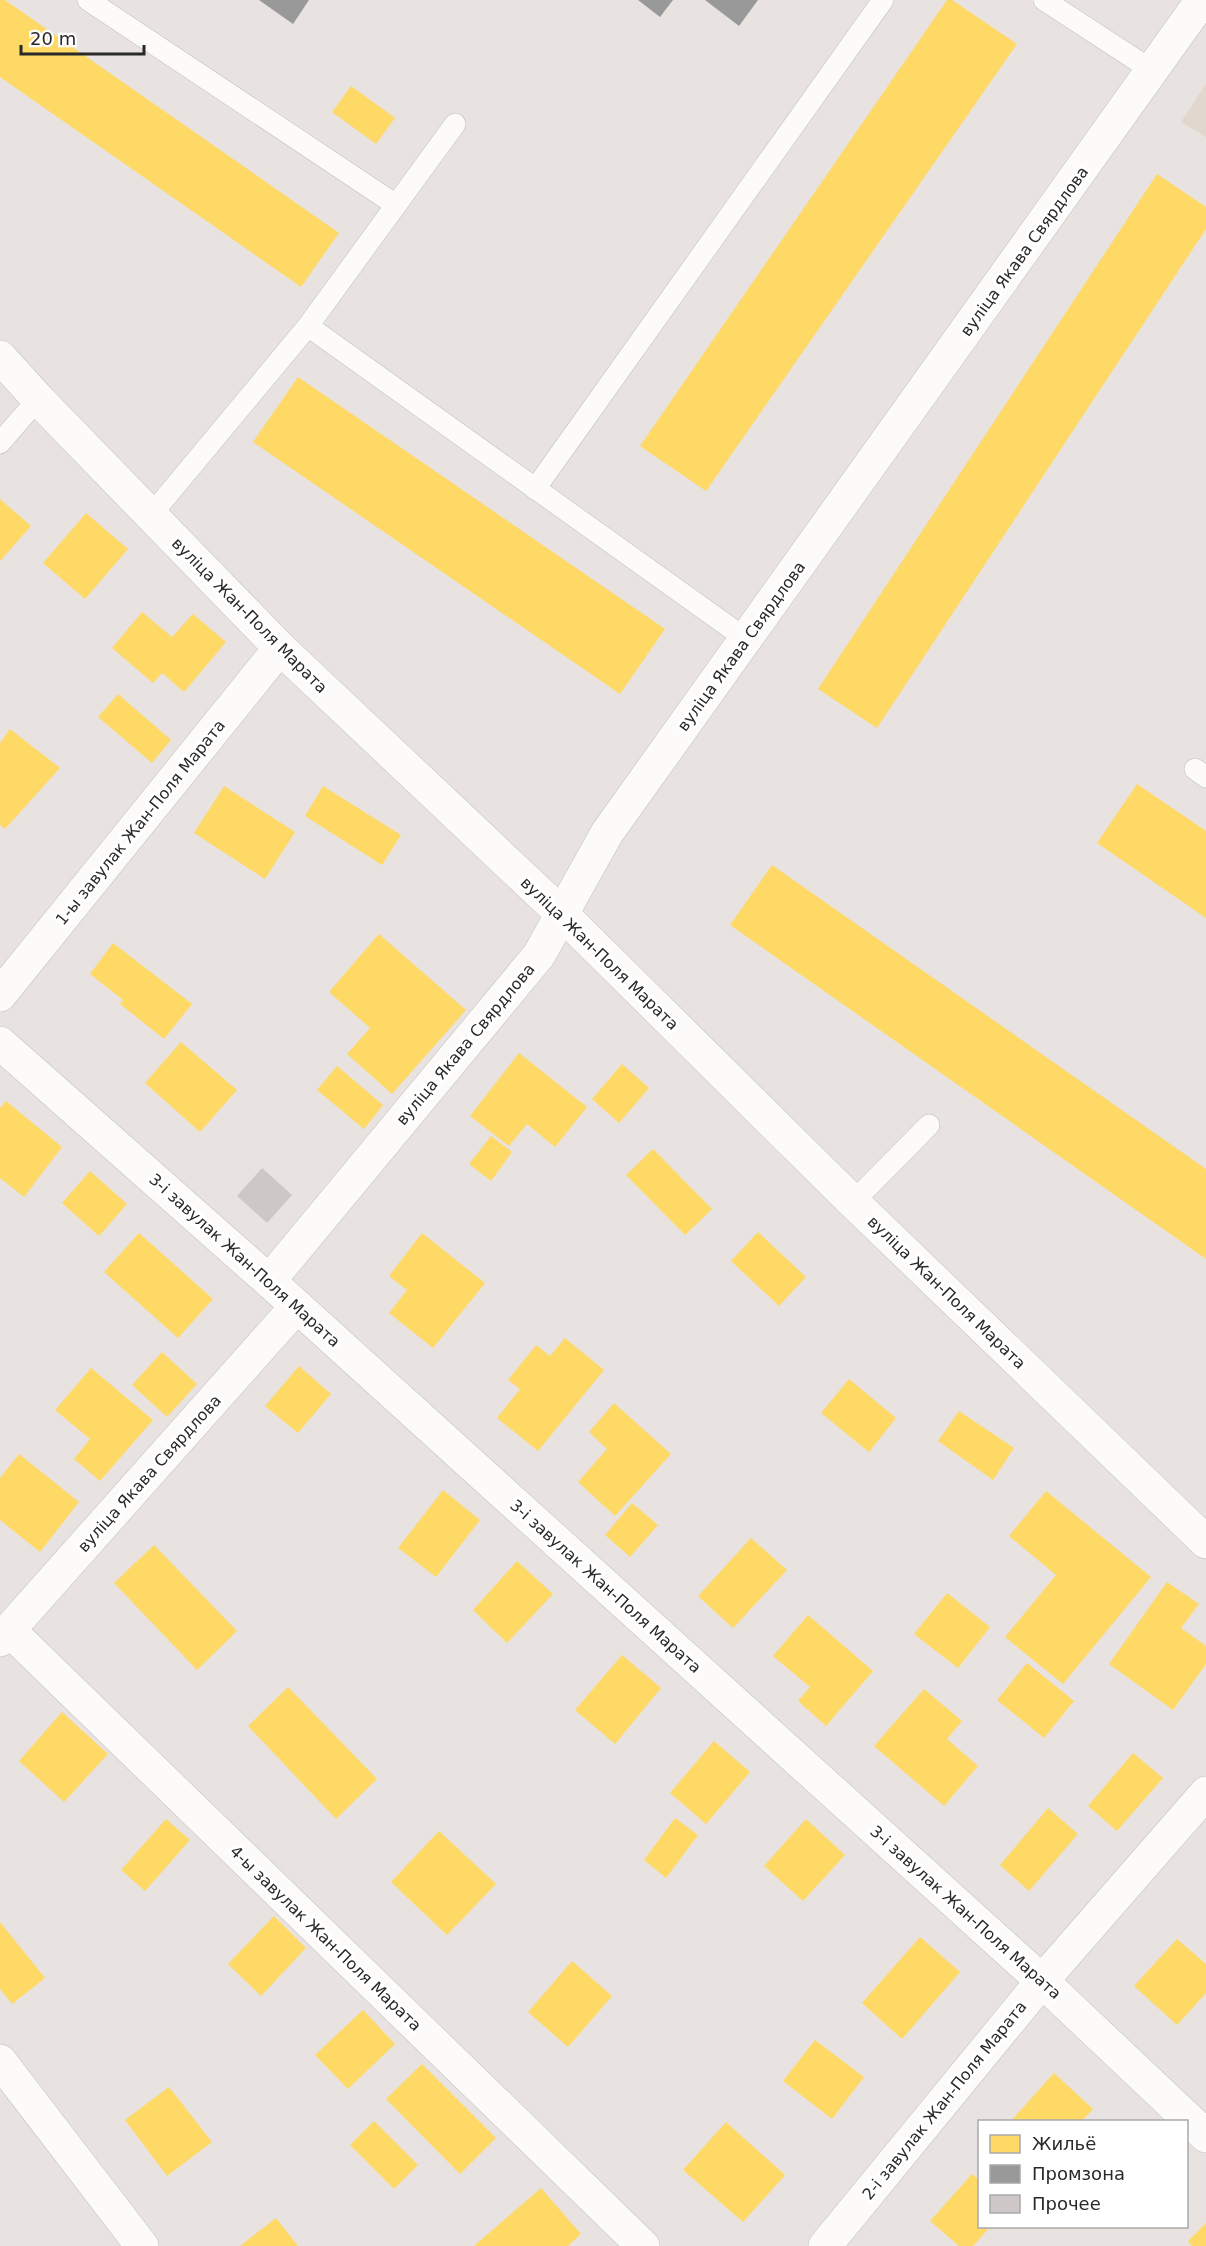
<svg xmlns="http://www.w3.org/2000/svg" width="1206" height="2246" viewBox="0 0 1206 2246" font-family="'DejaVu Sans',sans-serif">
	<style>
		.education { fill: #e2d7ce }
		.homes { fill: #ffd966 }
		.industry { fill: #999 }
		.building { fill: #cdc8c7 }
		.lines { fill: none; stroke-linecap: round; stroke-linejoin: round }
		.lane-casing { stroke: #c1c0c1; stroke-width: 22 }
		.street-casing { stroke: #c1c0c1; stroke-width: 34 }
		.secondary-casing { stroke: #c1c0c1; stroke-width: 34 }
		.lane { stroke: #fcfbfa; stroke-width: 21 }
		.street { stroke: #fcfbfa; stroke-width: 33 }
		.secondary { stroke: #fcfbfa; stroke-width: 33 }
		.labels { text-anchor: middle; stroke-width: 6; stroke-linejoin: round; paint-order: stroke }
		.street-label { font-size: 16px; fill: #292929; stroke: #fff }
	</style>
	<rect width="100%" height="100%" fill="#e8e2e0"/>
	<path class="education" d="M1206 84V137L1181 122Z"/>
	<path class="homes" d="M0 0H5L339 233 301 287 0 77Z
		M947 0H952L1017 44 706 491 640 446Z
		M351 86 395 118 376 144 332 112Z
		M1157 174 1206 207V229L877 728 818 689Z
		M298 377 665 629 620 694 253 442Z
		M0 499 31 526 0 561Z
		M86 513 128 549 85 599 43 563Z
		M142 612 172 637 193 614 226 642 184 692 162 673 153 683 112 648Z
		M118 694 171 740 152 763 98 717Z
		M10 729 60 768 5 829 0 825V743Z
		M1137 784 1206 831V918L1097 843Z
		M224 786 295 832 265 879 194 833Z
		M323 786 401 835 382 865 305 816Z
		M772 865 1206 1169V1259L730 925Z
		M379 934 466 1010 392 1094 347 1054 370 1028 329 992Z
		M113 943 192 1004 164 1039 120 1004 123 1000 90 974Z
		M181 1042 237 1090 200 1132 145 1083Z
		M519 1053 587 1107 555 1147 527 1124 509 1146 470 1116Z
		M622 1064 649 1088 619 1123 592 1099Z
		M337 1066 383 1105 364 1129 317 1090Z
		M6 1101 62 1147 24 1197 0 1178V1108Z
		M491 1136 512 1152 491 1181 469 1164Z
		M653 1149 712 1209 685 1235 626 1175Z
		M90 1171 127 1204 99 1236 62 1203Z
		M758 1232 806 1277 779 1306 731 1261Z
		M139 1233 213 1299 178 1338 104 1272Z
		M422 1233 485 1283 433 1348 389 1313 407 1290 389 1276Z
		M565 1338 604 1370 538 1451 497 1418 520 1389 508 1380 536 1345 550 1356Z
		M162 1352 197 1384 167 1417 132 1385Z
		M299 1366 331 1394 298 1433 265 1406Z
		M91 1368 153 1420 100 1481 74 1459 90 1439 55 1410Z
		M849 1379 896 1418 869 1452 821 1413Z
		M614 1403 671 1454 615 1516 578 1482 607 1449 589 1432Z
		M959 1411 1014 1448 993 1480 938 1441Z
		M19 1454 79 1502 40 1552 0 1520V1478Z
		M443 1490 480 1520 436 1577 398 1548Z
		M1046 1491 1151 1577 1063 1684 1005 1637 1056 1575 1009 1536Z
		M632 1503 658 1525 630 1557 605 1535Z
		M751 1538 787 1570 733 1628 698 1596Z
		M154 1545 237 1631 197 1670 114 1583Z
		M517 1561 553 1594 507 1643 473 1610Z
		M1167 1582 1199 1604 1181 1628 1206 1646V1664L1173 1710 1109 1664Z
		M947 1593 990 1627 958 1668 914 1634Z
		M808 1615 873 1671 826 1726 798 1701 810 1687 773 1656Z
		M622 1655 661 1688 615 1744 575 1710Z
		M1027 1663 1074 1701 1044 1738 997 1700Z
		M288 1687 377 1779 336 1819 248 1726Z
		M924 1689 962 1721 947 1739 978 1766 944 1806 874 1746Z
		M62 1712 108 1754 64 1802 19 1761Z
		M714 1741 750 1772 706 1824 670 1793Z
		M1133 1753 1163 1778 1117 1831 1088 1806Z
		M1048 1808 1078 1834 1029 1891 1000 1865Z
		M675 1818 698 1835 666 1878 644 1860Z
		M166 1819 190 1840 145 1891 121 1870Z
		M806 1819 845 1855 803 1901 764 1866Z
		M439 1831 496 1884 447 1935 391 1882Z
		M274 1916 306 1948 261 1996 228 1964Z
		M0 1922 45 1978 12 2004 0 1989Z
		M920 1937 960 1972 902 2039 862 2003Z
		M1177 1939 1206 1964V1993L1177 2025 1134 1986Z
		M572 1961 612 1996 568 2047 528 2012Z
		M363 2010 395 2044 348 2089 315 2055Z
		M815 2040 864 2077 832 2119 783 2081Z
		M422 2064 496 2138 460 2174 386 2099Z
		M1054 2073 1093 2109 1081 2122H1010Z
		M169 2087 212 2142 167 2176 125 2120Z
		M374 2121 418 2165 394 2189 350 2145Z
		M726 2122 785 2175 743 2222 683 2170Z
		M972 2174 980 2181V2226H991L973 2246H959L930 2221Z
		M541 2188 581 2234 568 2246H474Z
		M276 2218 298 2246H240Z
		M1206 2223V2246H1192L1188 2241Z"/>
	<path class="industry" d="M259 0H309L293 24Z
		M638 0H673L660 17Z
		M705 0H758L739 26Z"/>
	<path class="building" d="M262 1168 292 1195 267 1223 237 1196Z"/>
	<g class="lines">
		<defs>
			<path id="lane" d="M88 0 396 205
				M1044 0 1153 71
				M308 326 455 124
				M0 443 38 399
				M535 489 883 0
				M151 515 308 326 746 639
				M1195 769 1206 777
				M853 1202 929 1125"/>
			<path id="street" d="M0 995 280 648
				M0 1043 269 1281 1042 1981 1206 2136
				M9 1630 643 2246
				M0 1640 297 1306
				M0 2061 142 2246
				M825 2246 1042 1981 1206 1793"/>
			<path id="secondary" d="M0 357 38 399 280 648 562 914 853 1202 1206 1542
				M269 1281 539 955 607 833 1202 0"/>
		</defs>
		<use href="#lane" class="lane-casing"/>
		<use href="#street" class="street-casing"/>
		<use href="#secondary" class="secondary-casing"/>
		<use href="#lane" class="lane"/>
		<use href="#street" class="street"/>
		<use href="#secondary" class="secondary"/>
	</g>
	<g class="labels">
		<g class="street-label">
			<text transform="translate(1024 251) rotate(-54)" y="6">вуліца Якава Свярдлова</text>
			<text transform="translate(250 615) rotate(45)" y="6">вуліца Жан-Поля Марата</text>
			<text transform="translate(741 646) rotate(-54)" y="6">вуліца Якава Свярдлова</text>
			<text transform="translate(140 822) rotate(-51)" y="6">1-ы завулак Жан-Поля Марата</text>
			<text transform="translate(600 953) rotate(44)" y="6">вуліца Жан-Поля Марата</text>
			<text transform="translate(465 1044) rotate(-50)" y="6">вуліца Якава Свярдлова</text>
			<text transform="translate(245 1260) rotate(42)" y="6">3-і завулак Жан-Поля Марата</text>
			<text transform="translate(947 1292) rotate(44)" y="6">вуліца Жан-Поля Марата</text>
			<text transform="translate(149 1473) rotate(-48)" y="6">вуліца Якава Свярдлова</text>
			<text transform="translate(606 1586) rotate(42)" y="6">3-і завулак Жан-Поля Марата</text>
			<text transform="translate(966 1912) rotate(42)" y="6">3-і завулак Жан-Поля Марата</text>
			<text transform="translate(326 1938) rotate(44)" y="6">4-ы завулак Жан-Поля Марата</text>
			<text transform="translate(944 2100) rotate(-51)" y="6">2-і завулак Жан-Поля Марата</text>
		</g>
	</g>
	<rect x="978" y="2120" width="210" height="108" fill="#ffffff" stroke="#a9a9a9" stroke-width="1.5"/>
	<rect x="990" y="2135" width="30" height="18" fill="#ffd966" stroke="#a9a9a9" stroke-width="1.5"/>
	<text x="1032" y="2150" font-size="18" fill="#292929">Жильё</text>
	<rect x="990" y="2165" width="30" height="18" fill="#999999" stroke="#a9a9a9" stroke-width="1.5"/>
	<text x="1032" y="2180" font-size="18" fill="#292929">Промзона</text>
	<rect x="990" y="2195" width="30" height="18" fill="#cdc8c7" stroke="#a9a9a9" stroke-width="1.5"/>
	<text x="1032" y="2210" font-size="18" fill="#292929">Прочее</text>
	<path d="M21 45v9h123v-9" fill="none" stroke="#292929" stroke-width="3"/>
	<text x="30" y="45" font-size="18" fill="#292929" stroke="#ffffff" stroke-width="4.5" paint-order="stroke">20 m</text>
</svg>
